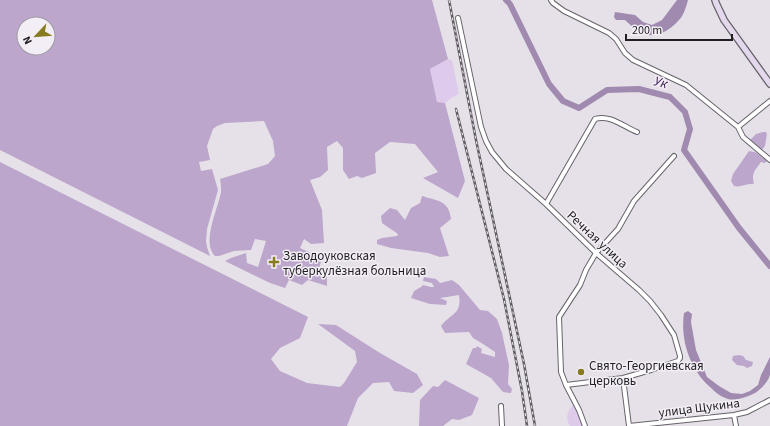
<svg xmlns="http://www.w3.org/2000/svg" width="770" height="426" viewBox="0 0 770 426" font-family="'Source Sans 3',sans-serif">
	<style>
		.green { fill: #decbec }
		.forest { fill: #bca6cc; fill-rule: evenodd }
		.water { fill: #a08aaf }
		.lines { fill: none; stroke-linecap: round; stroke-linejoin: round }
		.river { stroke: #a08aaf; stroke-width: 6 }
		.street-casing { stroke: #67636a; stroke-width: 6 }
		.secondary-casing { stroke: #67636a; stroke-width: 8 }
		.street { stroke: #fff; stroke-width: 4 }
		.secondary { stroke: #e4d8ec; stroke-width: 5.5 }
		.rail-casing { stroke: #605d62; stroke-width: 2.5 }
		.rail { stroke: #f3eef6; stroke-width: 1; stroke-dasharray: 3; stroke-linecap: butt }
		.poi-dot { fill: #877a1f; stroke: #f3eef6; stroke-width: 1.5 }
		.labels { text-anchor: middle; stroke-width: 3; stroke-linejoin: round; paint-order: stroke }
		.street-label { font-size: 13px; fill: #201e21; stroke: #f3eef6 }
		.poi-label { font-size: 13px; fill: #201e21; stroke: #f3eef6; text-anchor: start }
		.water-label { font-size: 14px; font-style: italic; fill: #3f2151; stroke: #f3eef6 }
	</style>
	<rect width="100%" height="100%" fill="#e6e1e9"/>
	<path class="green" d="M448 59 452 60 459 94 451 98 445 103 437 102 430 69Z
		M574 404 580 417 582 426H570C565 417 567 412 574 404Z"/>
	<path class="forest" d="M0 0H432L448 59 430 69 437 102 445 103 465 181 458 198 423 178 438 172 415 144 390 142 375 153 376 173 362 178 357 176 349 179 343 170V148L337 141 327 147 328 170 320 177 310 180 322 210 324 243 311 244 304 239 300 248 322 258 318 272 327 276V286L308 280 302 285 289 280 285 288 270 283 225 261 231 258 246 253 247 263 258 267 266 241 255 239 251 250 234 251 219 256H215C201 242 218 209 221 192 221 188 221 183 220 179L268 164 275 156 273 141 264 121 225 123 217 126 213 129 207 146 210 160 199 162 201 171 212 169 218 190 207 229 206 241 207 247 210 256 0 150ZM24 24H48V48H24Z
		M763 132H766L767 134 765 146 762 150 750 140 756 134Z
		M749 151C759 152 759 156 767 161L765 163 761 162C755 170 751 174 754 184 747 183 741 188 734 186L731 181 733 174Z
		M0 162 308 317 300 338 280 348 271 359 280 371 307 383 340 387 344 383 357 362 355 351 318 324 336 325 380 353 417 374 423 385 413 393 394 391 389 382 373 383 358 398 347 426H0Z
		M422 196C437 201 449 200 451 219L440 228 449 256 440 257 428 253 391 248 377 244V240L382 238 397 236 398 234 382 223 381 216 390 208 397 210 405 220 411 208 420 203Z
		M424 277 436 279 440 283 452 280 459 285 480 310 488 311 497 319 502 333 509 365 508 384 512 389 511 393 503 392 491 378 466 364 473 348H476L477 346 482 349 481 353 495 357V352L483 344 473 338 469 332 445 333 441 326C451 313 462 315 459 295L447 297 440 298 447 301 446 305 430 304 411 298 414 291 421 287 423 285 431 287H434L432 283 423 281Z
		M739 355 743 356 746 360 753 362 752 366 747 368 744 366 737 365 732 360 733 356Z
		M445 380 479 398 472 415 459 420 452 419 443 426H419L420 400 433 386 438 387Z"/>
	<path class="water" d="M677 0H688C686 7 684 15 679 20 672 28 660 37 649 35 640 33 632 27 625 20H616L614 17 615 12 635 15 643 22 652 25 662 20Z
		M688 311 692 314 691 322 696 350 707 377 719 386 731 393 742 394 750 391 758 385 761 375 770 357C770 362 770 369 770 375 768 382 761 389 755 393 747 397 736 401 728 399 721 397 715 392 710 387 690 369 680 340 684 313Z"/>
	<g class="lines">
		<path class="river" d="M506 0 510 4 549 84 563 101 579 108 607 90 639 89 670 97 685 112 690 129 684 150 739 228 770 266"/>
		<defs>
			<path id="street" d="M551 0 553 3 564 11 609 33 616 39 625 53 633 60 686 85 738 127 743 137 770 160
				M458 18 481 127 486 141 492 152 506 169 546 204 596 253 639 290 650 301 661 315 674 335 680 356V358L678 361 651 370 623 378 566 385
				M738 127 770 101
				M546 204 595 119C610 114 624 127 637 132
				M623 378 629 426
				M501 406 502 426
				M734 415 736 426
				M585 426 579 410 566 385 561 372 559 317 580 285 586 270 596 253 618 229 634 201 674 156
				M629 426 734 415 747 412 770 400"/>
			<path id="secondary" d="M715 0 716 3 724 20 770 84"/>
		</defs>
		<use href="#street" class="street-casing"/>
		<use href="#secondary" class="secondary-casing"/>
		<use href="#street" class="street"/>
		<use href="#secondary" class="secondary"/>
		<defs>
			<path id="rail" d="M449 0 476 140 524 364 535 426
				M456 109 504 299 522 391 527 426"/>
		</defs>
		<use href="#rail" class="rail-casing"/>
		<use href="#rail" class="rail"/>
	</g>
	<g class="poi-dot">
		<path d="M272 256h4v4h4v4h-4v4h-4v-4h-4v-4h4z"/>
		<circle cx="581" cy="372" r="4"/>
	</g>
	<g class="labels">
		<g class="street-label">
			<text transform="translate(598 239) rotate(43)" y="5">Речная улица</text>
			<text transform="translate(699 407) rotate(-7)" y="5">улица Щукина</text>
		</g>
		<g class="poi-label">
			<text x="283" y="260">Заводоуковская<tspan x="283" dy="15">туберкулёзная больница</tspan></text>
			<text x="589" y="370">Свято-Георгиевская<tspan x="589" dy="15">церковь</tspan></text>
		</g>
		<g class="water-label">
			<text transform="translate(661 82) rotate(16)" y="5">Ук</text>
		</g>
	</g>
	<g transform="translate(36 36) rotate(244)"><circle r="19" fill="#f3eef6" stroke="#9f9ba1"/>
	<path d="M0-3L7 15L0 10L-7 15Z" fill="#877a1f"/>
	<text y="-6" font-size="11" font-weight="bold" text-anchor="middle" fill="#201e21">N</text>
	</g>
	<path d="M626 34v6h106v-6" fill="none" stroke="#201e21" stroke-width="2"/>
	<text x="632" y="34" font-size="12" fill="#201e21" stroke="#f3eef6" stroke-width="3" paint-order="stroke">200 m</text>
</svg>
